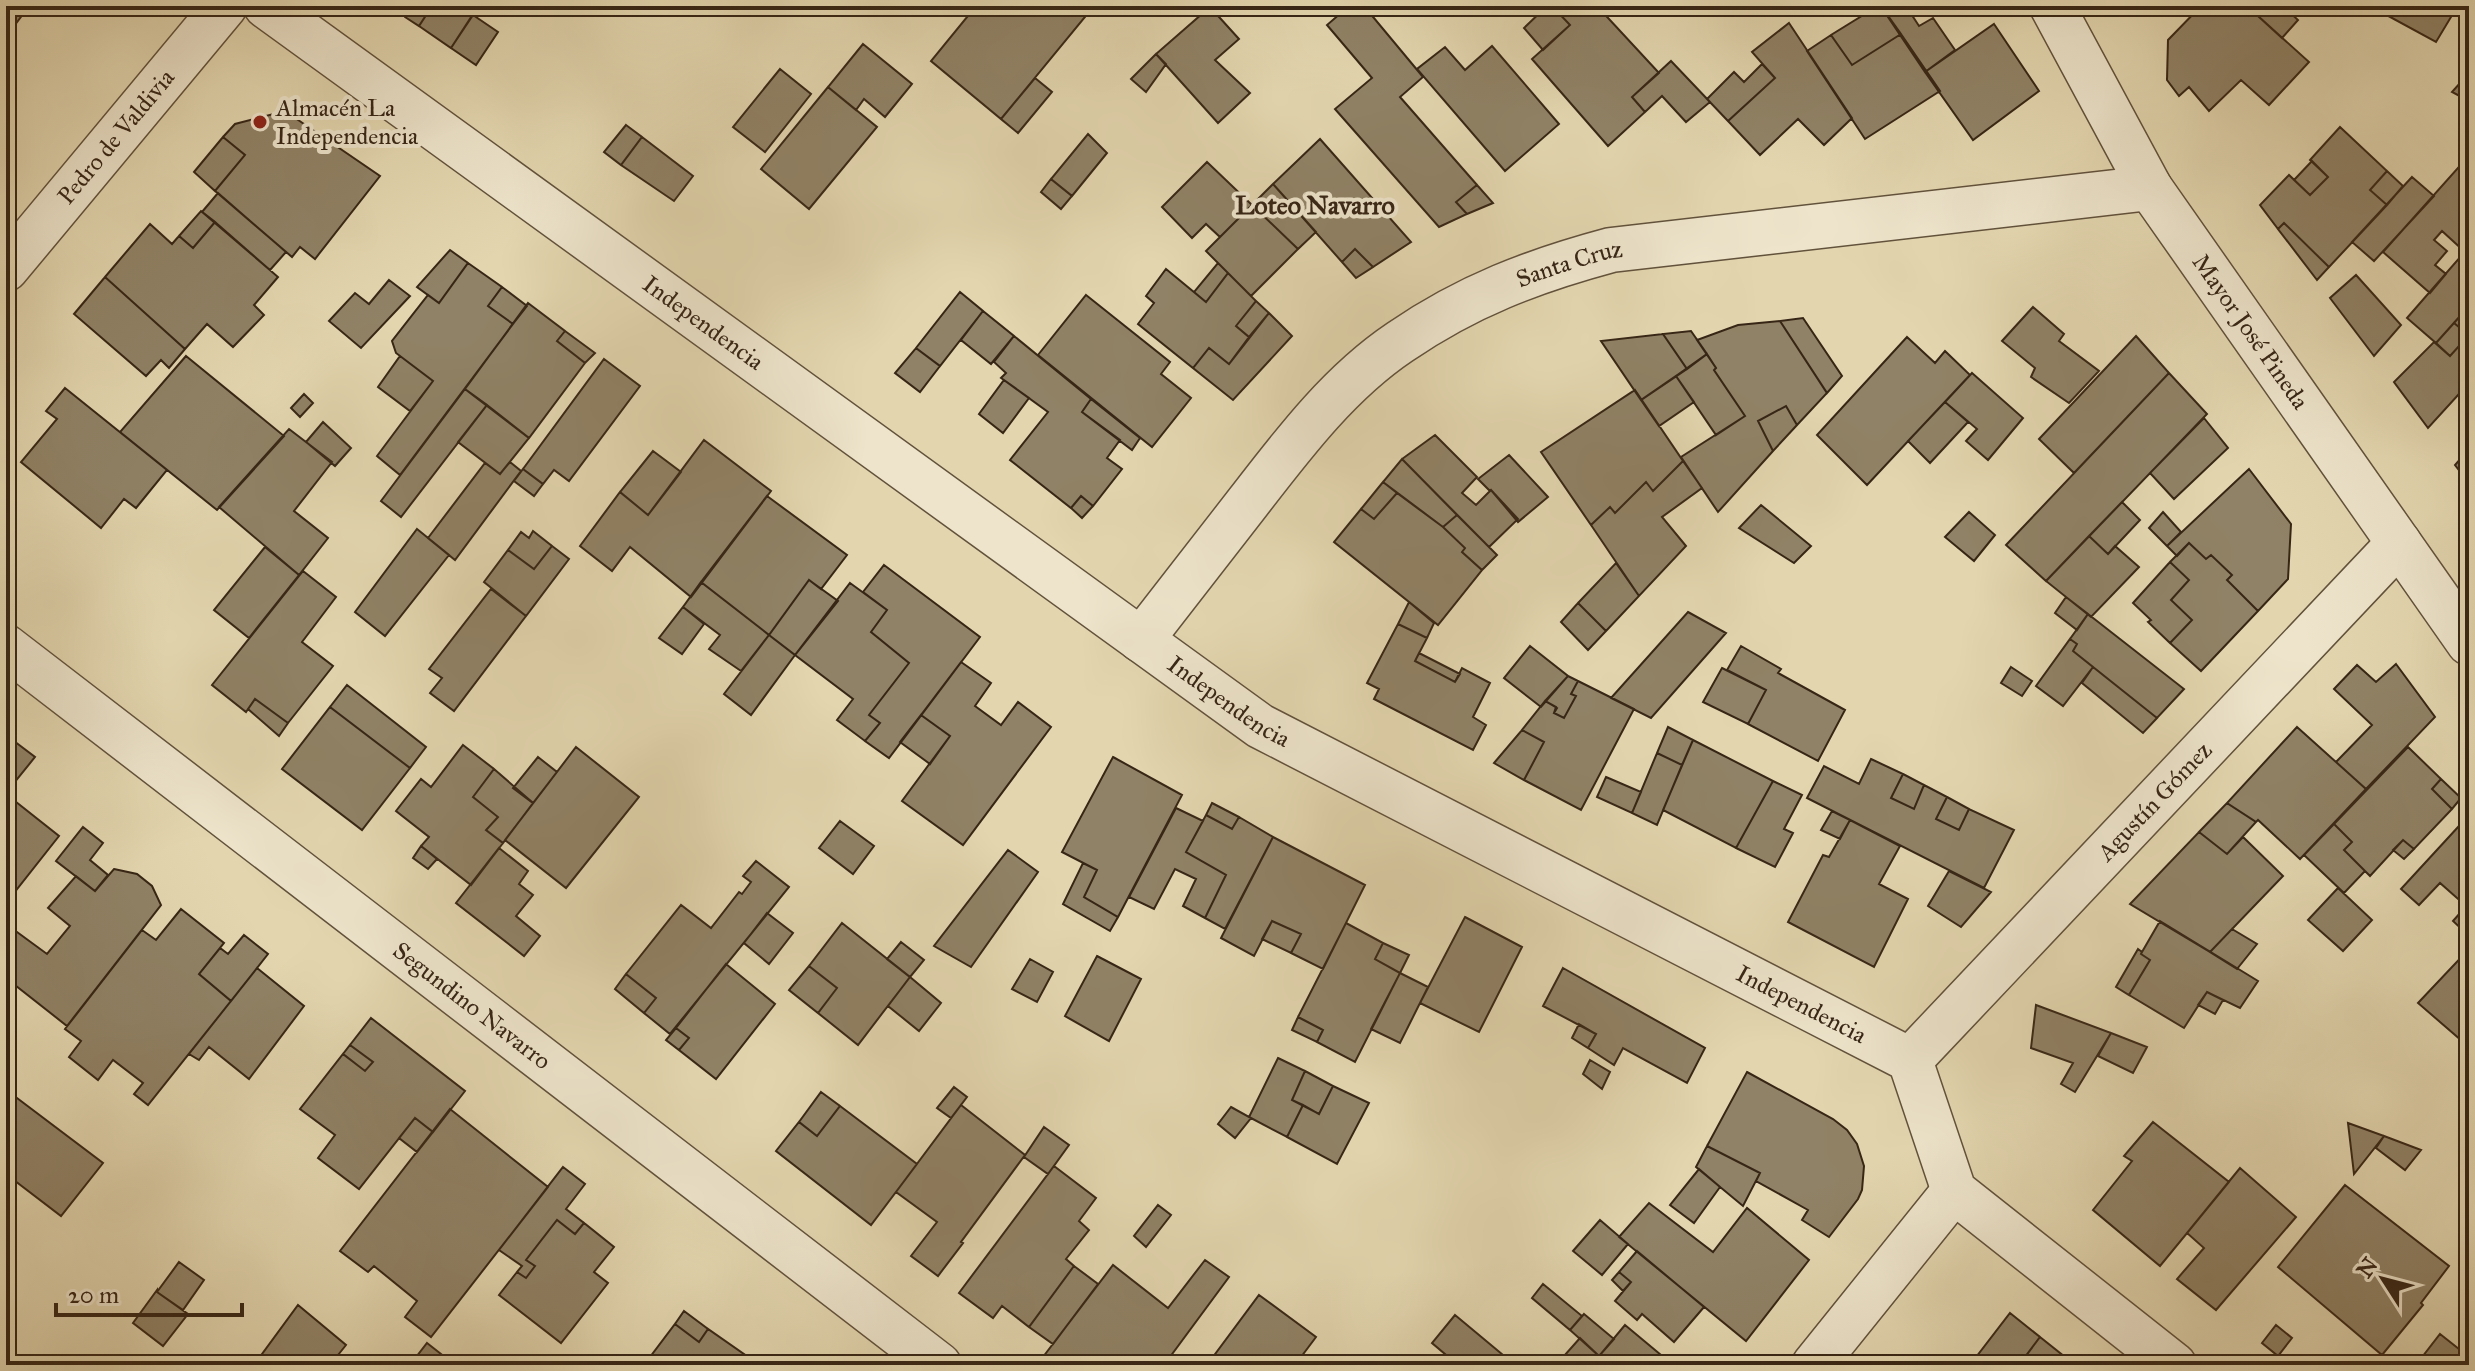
<svg xmlns="http://www.w3.org/2000/svg" width="2475" height="1371" viewBox="0 0 2475 1371" font-family="'IM FELL Great Primer',serif">
	<style>
		.building { fill: #908266; stroke: #372616; stroke-width: 2 }
		.lines { fill: none; stroke-linecap: round; stroke-linejoin: round }
		.minor-casing { stroke: #62523c; stroke-width: 47 }
		.minor { stroke: #ede4cb; stroke-width: 44 }
		.poi-dot { fill: #8f2418; stroke: #ede4cb; stroke-width: 3 }
		.labels { text-anchor: middle; stroke-width: 8; stroke-linejoin: round; paint-order: stroke }
		.poi-label { font-size: 24px; fill: #372616; stroke: #ede4cb; text-anchor: start }
		.street-label { font-size: 24px; fill: #372616; stroke: #ede4cb }
		.neighbourhood-label { font-size: 26px; font-weight: bold; fill: #372616; stroke: #ede4cb }
	</style>
	<rect width="100%" height="100%" fill="#e3d6af"/>
	<filter id="stains"><feTurbulence type="fractalNoise" baseFrequency=".0025" numOctaves="4"/><feColorMatrix values="0 0 0 0 .2 0 0 0 0 .09 0 0 0 0 .02 0 0 0 .5 -.17"/></filter>
	<radialGradient id="worn" r=".72"><stop offset=".6" stop-color="#630" stop-opacity="0"/><stop offset="1" stop-color="#630" stop-opacity=".3"/></radialGradient>
	<path class="building" d="M6 6H29L6 37Z
		M404 6H432L419 26 405 17Z
		M432 6H468L475 11 451 48 419 26Z
		M976 6H1094L1001 119 931 61Z
		M1349 6H1364L1423 77 1400 97 1477 185 1456 202 1467 214 1439 227 1335 109 1372 78 1327 25Z
		M1547 6H1552L1570 25 1543 50 1524 28Z
		M1552 6H1597L1659 73 1632 97 1645 112 1608 146 1532 59 1570 25Z
		M1878 6H1881L1901 34 1852 65 1831 35Z
		M1892 6H1906L1919 26 1933 18 1955 50 1925 72 1884 11Z
		M2201 6H2247L2309 62 2269 105 2241 80 2209 111 2189 87 2179 96 2167 80 2168 40Z
		M2247 6H2283L2298 20 2282 38Z
		M2370 6H2456L2457 7 2436 42Z
		M1210 7 1239 39 1215 60 1250 93 1218 123 1156 54Z
		M473 15 498 32 476 65 451 48Z
		M1789 23 1852 118 1824 145 1798 119 1760 155 1728 121 1775 78 1752 52Z
		M1994 24 2039 91 1973 140 1925 72Z
		M1901 34 1940 91 1865 139 1807 51 1831 35 1852 65Z
		M863 44 912 84 885 117 864 99 856 110 828 87Z
		M1492 46 1559 124 1505 171 1417 69 1445 47 1465 70Z
		M1156 54 1166 64 1146 92 1131 79Z
		M1671 61 1710 102 1686 122 1662 96 1645 112 1632 97Z
		M1762 64 1775 78 1728 121 1707 99 1734 72 1744 82Z
		M780 69 811 94 765 152 733 127Z
		M2469 73V101L2452 92Z
		M1035 78 1052 92 1018 133 1001 119Z
		M828 87 877 127 809 209 761 169Z
		M285 111 380 176 315 259 300 247 292 257 215 191 245 155 223 137 235 124Z
		M626 125 642 137 621 165 604 152Z
		M2340 127 2387 171 2370 190 2387 205 2329 267 2284 223 2278 229 2260 205 2289 175 2310 195 2328 177 2310 160Z
		M1088 134 1107 153 1072 196 1051 179Z
		M223 137 245 155 215 191 194 172Z
		M642 137 693 176 674 201 621 165Z
		M1320 139 1411 242 1373 267 1355 249 1342 262 1273 184Z
		M2465 160 2469 163V247L2465 252 2442 231 2434 240 2447 251 2435 265 2446 274 2430 293 2383 252Z
		M2312 161 2328 177 2310 195 2294 180Z
		M1207 162 1252 205 1220 237 1206 224 1192 238 1162 207Z
		M2387 171 2403 186 2387 205 2370 190Z
		M2412 177 2434 196 2374 261 2352 242Z
		M1051 179 1072 196 1061 209 1041 192Z
		M1273 184 1316 232 1298 249 1252 205Z
		M1477 185 1493 203 1467 214 1456 202Z
		M218 193 286 252 270 270 202 212Z
		M1252 205 1298 249 1251 296 1206 251Z
		M201 211 215 222 193 248 179 236Z
		M215 222 278 277 254 305 264 315 233 347 207 324 185 349 105 277 150 224 172 244 179 236 193 248Z
		M2284 223 2329 267 2317 280 2278 229Z
		M2469 247V306L2436 343 2407 318Z
		M1355 249 1373 267 1356 278 1342 262Z
		M450 250 468 263 439 303 417 287Z
		M468 263 502 287 488 306 513 324 400 475 377 456 433 381 396 353 392 341 428 295 439 303Z
		M1218 263 1228 273 1206 302 1194 292Z
		M1166 269 1206 302 1228 273 1256 301 1236 326 1249 337 1229 364 1209 348 1193 368 1138 324 1154 303 1146 296Z
		M2356 275 2401 325 2374 356 2330 298Z
		M105 277 185 349 169 368 161 360 146 376 74 314Z
		M389 280 410 296 361 348 329 321 355 293 369 304Z
		M502 287 527 306 513 324 488 306Z
		M960 292 983 311 940 366 916 348Z
		M1086 295 1170 362 1161 374 1191 398 1152 447 1038 355Z
		M1256 301 1269 313 1249 337 1236 326Z
		M528 303 565 331 557 341 585 363 529 438 465 389Z
		M2469 306V335L2454 323Z
		M2033 307 2064 334 2059 341 2099 371 2069 403 2031 377 2035 368 2002 341Z
		M983 311 1014 336 991 364 961 340Z
		M1269 313 1292 336 1233 400 1193 368 1209 348 1229 364Z
		M1803 318 1842 376 1827 393 1780 321Z
		M1780 321 1827 393 1797 425 1786 406 1758 421 1773 451 1718 512 1681 457 1745 416 1714 370 1716 368 1697 340 1738 325Z
		M2454 323 2469 335 2450 356 2436 343Z
		M565 331 595 353 585 363 557 341Z
		M1691 331 1707 354 1687 369 1663 334Z
		M1663 334 1687 369 1641 400 1601 341Z
		M2469 335V383L2428 428 2394 382 2434 342 2450 356Z
		M1014 336 1091 399 1082 412 1120 440 1107 458 1122 469 1093 506 1081 496 1071 508 1010 460 1048 412 1001 378 1006 373 994 362Z
		M2136 336 2169 373 2074 473 2039 439Z
		M1907 337 1935 363 1945 351 1970 375 1867 485 1817 435Z
		M916 348 940 366 920 392 895 373Z
		M1707 354 1716 368 1714 370 1745 416 1716 435 1676 376Z
		M186 356 284 436 217 510 120 432Z
		M400 356 433 381 410 411 378 387Z
		M604 359 640 386 569 481 554 470 543 484 523 469Z
		M1972 373 2023 418 1988 460 1966 441 1977 429 1945 402Z
		M2169 373 2207 414 2046 581 2006 545Z
		M1676 376 1694 402 1659 426 1641 400Z
		M1004 380 1029 398 1003 433 979 414Z
		M65 388 167 470 136 508 124 499 101 528 21 462 57 419 46 411Z
		M465 389 487 405 401 517 381 501Z
		M1635 390 1683 461 1653 491 1646 482 1615 513 1610 507 1591 525 1541 452Z
		M304 394 313 403 300 417 291 408Z
		M1091 399 1140 438 1132 450 1082 412Z
		M1945 402 1968 422 1930 463 1908 441Z
		M487 405 529 438 500 474 458 442Z
		M1786 406 1797 425 1773 451 1758 421Z
		M2204 418 2228 448 2174 499 2150 473Z
		M323 422 351 448 335 466 306 442Z
		M289 429 332 462 294 511 328 538 299 575 219 507Z
		M1435 435 1477 477 1462 493 1476 505 1491 490 1518 519 1489 547 1402 459Z
		M704 440 771 491 691 597 630 547 612 571 580 546 620 492 648 515Z
		M2469 449V483L2455 465Z
		M653 451 681 472 648 515 620 492Z
		M1509 455 1548 497 1518 522 1491 490 1490 491 1478 479Z
		M1402 459 1457 515 1443 527 1383 482Z
		M1683 461 1702 488 1662 517 1686 546 1639 596 1591 525 1610 507 1615 513 1646 482 1653 491Z
		M510 462 521 471 455 560 428 538 485 463 500 474Z
		M523 469 543 484 534 496 514 481Z
		M2249 469 2291 524 2288 579 2258 611 2227 580 2232 575 2211 555 2206 559 2189 543 2177 556 2167 546Z
		M1383 482 1397 493 1374 519 1361 509Z
		M1397 493 1443 527 1465 548 1462 552 1482 570 1438 625 1334 542 1361 509 1374 519Z
		M767 496 847 555 821 589 809 580 769 635 701 582Z
		M1081 496 1093 506 1082 518 1071 508Z
		M2122 502 2140 520 2108 554 2089 536Z
		M1761 505 1811 546 1794 563 1739 528Z
		M1969 512 1995 535 1974 561 1945 537Z
		M2163 512 2181 532 2167 546 2149 528Z
		M1457 515 1497 555 1482 570 1462 552 1465 548 1443 527Z
		M417 529 449 555 385 636 355 612Z
		M533 531 552 546 534 569 508 550 521 532 529 538Z
		M2089 536 2108 554 2115 546 2139 567 2091 617 2046 581Z
		M2189 543 2206 559 2211 555 2232 575 2227 580 2258 611 2201 671 2170 643 2192 620 2171 600 2189 580 2170 562Z
		M552 546 569 559 526 616 484 582 508 550 534 569Z
		M265 547 299 575 249 638 214 610Z
		M2170 562 2189 580 2171 600 2192 620 2170 643 2148 622 2151 620 2133 603Z
		M1616 563 1639 596 1606 631 1578 603Z
		M884 565 980 637 889 758 865 741 880 723 869 715 909 663 871 632 887 610 863 592Z
		M303 571 336 597 302 642 333 666 288 723 255 699 246 712 212 685Z
		M809 580 838 601 795 655 769 635Z
		M701 582 769 635 741 671 709 649 720 635 683 607Z
		M850 583 887 610 871 632 909 663 869 715 880 723 865 741 837 720 853 699 795 655Z
		M491 589 526 616 454 711 430 693 442 678 429 669Z
		M2066 597 2088 614 2077 630 2055 613Z
		M1409 602 1434 623 1427 638 1398 624Z
		M1578 603 1606 631 1588 650 1561 622Z
		M683 607 704 624 682 654 659 638Z
		M1688 612 1726 633 1651 718 1611 698Z
		M2088 614 2184 689 2157 718 2073 651 2077 644 2070 639Z
		M1398 624 1427 638 1415 661 1455 682 1462 668 1490 683 1473 717 1486 725 1473 750 1374 699 1379 689 1367 683Z
		M769 635 795 655 751 715 724 694Z
		M2070 639 2077 644 2073 651 2093 667 2063 706 2036 686Z
		M1530 646 1568 676 1541 707 1504 678Z
		M1741 646 1781 669 1778 673 1845 710 1818 761 1748 724 1766 690 1727 670Z
		M1419 653 1460 674 1455 682 1415 661Z
		M961 662 991 683 975 706 1001 725 1018 702 1051 727 963 845 902 801 950 736 921 715Z
		M2396 664 2435 717 2366 789 2336 762 2372 725 2334 689 2357 665 2376 682Z
		M2011 667 2032 681 2022 696 2001 683Z
		M2093 667 2157 718 2143 733 2082 683Z
		M1722 668 1766 690 1748 724 1703 702Z
		M1568 676 1578 681 1571 694 1576 696 1564 718 1554 713 1556 707 1545 701Z
		M1578 681 1634 709 1581 810 1524 780 1544 742 1522 730 1545 701 1557 708 1554 713 1564 718 1576 696 1571 694Z
		M347 685 426 747 410 768 330 707Z
		M255 699 288 723 279 736 248 709Z
		M330 707 410 768 362 830 282 769Z
		M921 715 950 736 930 764 900 742Z
		M1668 727 1693 740 1682 765 1657 753Z
		M2297 727 2366 789 2300 859 2258 820 2256 822 2227 803Z
		M1522 730 1544 742 1524 780 1494 763Z
		M6 735 35 757 6 793Z
		M1693 740 1773 781 1736 848 1663 810Z
		M463 745 494 769 473 797 498 817 486 830 503 843 471 885 421 846 429 837 396 811 421 779 431 787Z
		M576 747 639 797 566 888 505 840Z
		M2408 747 2441 779 2432 789 2452 809 2414 849 2403 840 2370 876 2344 850 2352 842 2334 824Z
		M1657 753 1682 765 1657 825 1632 813Z
		M538 757 557 772 533 803 513 788Z
		M1113 757 1182 795 1118 917 1084 897 1097 870 1062 852Z
		M1871 759 1903 774 1891 798 1914 809 1924 785 1947 797 1936 819 1959 830 1969 809 2014 830 1984 888 1807 798 1824 766 1859 784Z
		M494 769 533 803 503 843 486 830 498 817 473 797Z
		M1903 774 1924 785 1914 809 1891 798Z
		M1606 777 1641 792 1632 813 1597 797Z
		M2441 779 2461 798 2452 809 2432 789Z
		M1773 781 1802 795 1784 829 1793 833 1775 867 1736 848Z
		M6 794 59 836 6 903Z
		M1947 797 1969 809 1959 830 1936 819Z
		M1212 803 1239 817 1232 829 1206 815Z
		M2227 803 2256 822 2227 854 2199 832Z
		M1176 808 1203 821 1186 852 1226 875 1205 918 1183 906 1196 879 1175 869 1154 909 1129 897Z
		M1832 811 1850 820 1840 839 1821 830Z
		M1206 815 1232 829 1239 817 1273 837 1225 929 1205 918 1226 875 1186 852Z
		M1850 820 1900 846 1879 884 1908 899 1874 967 1788 922 1823 855 1829 857Z
		M840 821 874 846 853 874 819 848Z
		M2334 824 2352 842 2344 850 2365 871 2344 893 2304 855Z
		M2459 826 2469 835V903L2466 906 2440 883 2419 905 2401 889Z
		M83 827 103 843 90 860 108 875 95 891 56 861Z
		M2199 832 2227 854 2243 837 2283 876 2210 952 2130 904Z
		M1273 837 1365 885 1323 969 1291 953 1301 934 1272 921 1254 956 1221 938Z
		M2403 840 2414 849 2404 859 2393 850Z
		M421 846 437 859 428 869 413 858Z
		M499 848 528 871 519 884 533 895 516 916 540 936 524 956 456 903Z
		M1008 850 1038 872 971 967 934 946Z
		M756 861 789 887 670 1034 644 1013 656 998 626 974 681 905 711 928 739 892 742 894 751 882 743 876Z
		M1083 863 1097 870 1084 897 1118 917 1110 931 1063 904Z
		M114 869 137 874 152 886 161 905 67 1026 6 978V924L47 954 70 926 48 908 76 876 95 891Z
		M1949 871 1991 892 1961 927 1928 906Z
		M2338 888 2372 920 2343 951 2308 920Z
		M2469 903V936L2453 921Z
		M181 909 224 943 199 974 231 1001 148 1105 134 1094 143 1083 113 1060 98 1080 69 1057 81 1041 65 1029 142 930 156 940Z
		M767 913 793 933 769 964 744 943Z
		M1465 917 1522 947 1479 1032 1420 1003Z
		M1272 921 1301 934 1291 953 1262 939Z
		M2160 921 2258 981 2240 1008 2207 992 2184 1028 2129 995 2150 960 2141 954 2142 952Z
		M842 923 910 977 858 1045 818 1013 837 988 809 966Z
		M1346 923 1383 943 1375 959 1400 973 1355 1062 1317 1042 1323 1030 1298 1017Z
		M2232 929 2257 944 2237 969 2210 952Z
		M244 935 268 954 231 1001 199 974 220 948 228 954Z
		M901 942 924 960 910 977 887 959Z
		M1383 943 1409 955 1400 973 1375 959Z
		M2138 949 2142 952 2141 954 2150 960 2129 995 2116 987Z
		M2469 949V1047L2418 1003Z
		M1097 956 1141 979 1109 1041 1065 1016Z
		M1030 959 1053 972 1037 1002 1012 989Z
		M726 964 775 1004 716 1079 679 1050 689 1038 676 1028Z
		M809 966 837 988 818 1013 789 990Z
		M257 968 304 1006 249 1079 209 1047 199 1060 189 1054Z
		M1563 968 1705 1048 1687 1083 1623 1048 1614 1065 1588 1048 1596 1034 1543 1006Z
		M1400 973 1428 987 1400 1043 1371 1029Z
		M626 974 656 998 644 1013 615 989Z
		M910 977 941 1003 919 1031 888 1006Z
		M2207 992 2223 1000 2215 1014 2198 1005Z
		M2036 1005 2111 1033 2075 1092 2061 1084 2073 1063 2031 1048Z
		M1298 1017 1323 1030 1317 1042 1292 1030Z
		M371 1018 465 1091 433 1132 415 1118 359 1189 318 1158 335 1135 300 1109 343 1054 365 1071 373 1062 350 1045Z
		M1579 1024 1596 1034 1588 1048 1572 1038Z
		M676 1028 689 1038 679 1050 666 1040Z
		M2111 1033 2147 1047 2133 1073 2098 1056Z
		M350 1045 373 1062 365 1071 343 1054Z
		M1278 1058 1305 1071 1292 1100 1303 1105 1287 1137 1249 1117Z
		M1590 1060 1610 1072 1602 1089 1583 1074Z
		M1305 1071 1333 1086 1319 1114 1292 1100Z
		M1747 1072 1833 1119 1847 1130 1857 1144 1864 1166 1862 1190 1858 1199 1829 1237 1802 1220 1808 1210 1756 1181 1760 1173 1707 1146Z
		M1333 1086 1369 1103 1337 1164 1287 1137 1303 1105 1319 1114Z
		M954 1087 967 1097 951 1118 937 1108Z
		M821 1092 840 1106 817 1136 799 1122Z
		M13 1095 103 1163 61 1216 6 1174V1104Z
		M961 1105 1025 1155 961 1242 963 1243 938 1276 911 1256 937 1222 896 1192Z
		M840 1106 917 1164 871 1225 776 1151 799 1122 817 1136Z
		M1231 1107 1251 1118 1235 1138 1218 1124Z
		M450 1109 548 1187 431 1337 405 1317 417 1301 374 1266 368 1272 340 1251Z
		M415 1118 433 1132 417 1152 399 1138Z
		M2153 1122 2229 1182 2160 1266 2093 1210 2132 1161 2124 1156Z
		M2348 1123 2384 1136 2354 1174Z
		M1044 1127 1069 1145 1048 1174 1024 1157Z
		M2384 1136 2421 1150 2405 1170 2376 1148Z
		M1707 1146 1760 1173 1743 1206 1696 1167Z
		M1054 1166 1096 1198 1079 1221 1089 1230 1066 1259 1074 1266 1029 1327 1002 1306 993 1318 959 1293Z
		M563 1167 585 1184 566 1209 584 1223 575 1234 557 1220 526 1260 535 1266 526 1278 517 1272 522 1266 499 1250Z
		M2240 1168 2296 1217 2216 1310 2177 1279 2204 1248 2187 1233Z
		M1699 1169 1720 1187 1694 1223 1670 1205Z
		M2345 1185 2449 1266 2421 1303 2423 1305 2382 1355 2278 1267Z
		M1649 1203 1713 1252 1747 1208 1809 1260 1746 1341 1619 1237Z
		M1158 1205 1171 1215 1146 1247 1134 1236Z
		M557 1220 575 1234 584 1223 614 1247 594 1272 608 1283 561 1343 499 1295 517 1272 526 1278 535 1266 526 1260Z
		M1600 1220 1628 1244 1602 1275 1573 1251Z
		M1637 1251 1704 1307 1674 1342 1642 1314 1637 1320 1615 1301 1631 1282 1619 1272Z
		M1205 1260 1229 1277 1164 1365H1054L1043 1357 1113 1265 1168 1308Z
		M179 1262 204 1280 183 1310 157 1292Z
		M1074 1266 1098 1284 1053 1344 1029 1327Z
		M1619 1272 1631 1282 1623 1291 1612 1280Z
		M1543 1284 1582 1316 1570 1330 1532 1298Z
		M157 1290V1292L188 1314 163 1346 133 1323Z
		M1259 1295 1316 1337 1295 1365H1238L1233 1361 1230 1365H1207Z
		M298 1305 346 1345 330 1365H254Z
		M684 1311 708 1329 699 1342 675 1324Z
		M2010 1313 2040 1337 2019 1365H1970Z
		M1584 1314 1614 1339 1599 1356 1570 1330Z
		M1455 1315 1515 1365H1458L1432 1343Z
		M675 1324 699 1342 708 1329 751 1359 746 1365H644Z
		M1625 1325 1673 1365H1610L1599 1356Z
		M2276 1325 2292 1338 2278 1356 2262 1343Z
		M2440 1334 2469 1357V1365H2416Z
		M2040 1337 2065 1357 2059 1365H2019Z
		M1580 1338 1599 1356 1610 1365H1556Z
		M427 1343 455 1365H410Z"/>
	<g class="lines">
		<defs>
			<g id="minor">
				<path id="s1" d="M266 6 1260 726 1910 1060 1954 1191 2174 1365"/>
				<path id="s2" d="M2052 6 2150 188 2469 643"/>
				<path id="s3" d="M6 269 225 6"/>
				<path id="s4" d="M1141 640C1177 594 1213 547 1249 501 1293 444 1339 383 1400 342 1467 296 1533 271 1611 250L2150 188"/>
				<path id="s5" d="M6 647 939 1365"/>
				<path id="s6" d="M1910 1060 2399 543"/>
				<path d="M1814 1365 1954 1191"/>
			</g>
		</defs>
		<use href="#minor" class="minor-casing"/>
		<use href="#minor" class="minor"/>
	</g>
	<circle class="poi-dot" cx="260" cy="122" r="8"/>
	<g class="labels">
		<g class="poi-label">
			<text x="276" y="116">Almacén La<tspan x="276" dy="28">Independencia</tspan></text>
		</g>
		<g class="street-label">
			<text dy="8" stroke="none"><textPath href="#s3" startOffset="172">Pedro de Valdivia</textPath></text>
			<text dy="8" stroke="none"><textPath href="#s4" startOffset="584">Santa Cruz</textPath></text>
			<text dy="8" stroke="none"><textPath href="#s1" startOffset="540">Independencia</textPath></text>
			<text dy="8" stroke="none"><textPath href="#s2" startOffset="382">Mayor José Pineda</textPath></text>
			<text dy="8" stroke="none"><textPath href="#s1" startOffset="1188">Independencia</textPath></text>
			<text dy="8" stroke="none"><textPath href="#s6" startOffset="356">Agustín Gómez</textPath></text>
			<text dy="8" stroke="none"><textPath href="#s1" startOffset="1836">Independencia</textPath></text>
			<text dy="8" stroke="none"><textPath href="#s5" startOffset="588">Segundino Navarro</textPath></text>
		</g>
		<g class="neighbourhood-label">
			<text x="1315" y="214">Loteo Navarro</text>
		</g>
	</g>
	<rect width="2475" height="1371" fill="none" stroke="#e3d6af" stroke-width="32"/>
	<rect x="8" y="8" width="2459" height="1355" fill="none" stroke="#372616" stroke-width="4"/>
	<rect x="16" y="16" width="2443" height="1339" fill="none" stroke="#372616" stroke-width="2"/>
	<g transform="translate(2383 1279) rotate(306)" stroke="#ede4cb" stroke-width="6" paint-order="stroke">
	<path d="M0-6L14 30L0 20L-14 30Z" fill="#372616"/>
	<text y="-12" font-size="22" font-weight="bold" text-anchor="middle" fill="#372616">N</text>
	</g>
	<path d="M56 1303v12h186v-12" fill="none" stroke="#372616" stroke-width="4"/>
	<text x="68" y="1303" font-size="24" fill="#372616" stroke="#ede4cb" stroke-width="6" paint-order="stroke">20 m</text>
	<rect width="100%" height="100%" filter="url(#stains)"/>
	<rect width="100%" height="100%" fill="url(#worn)"/>
</svg>
